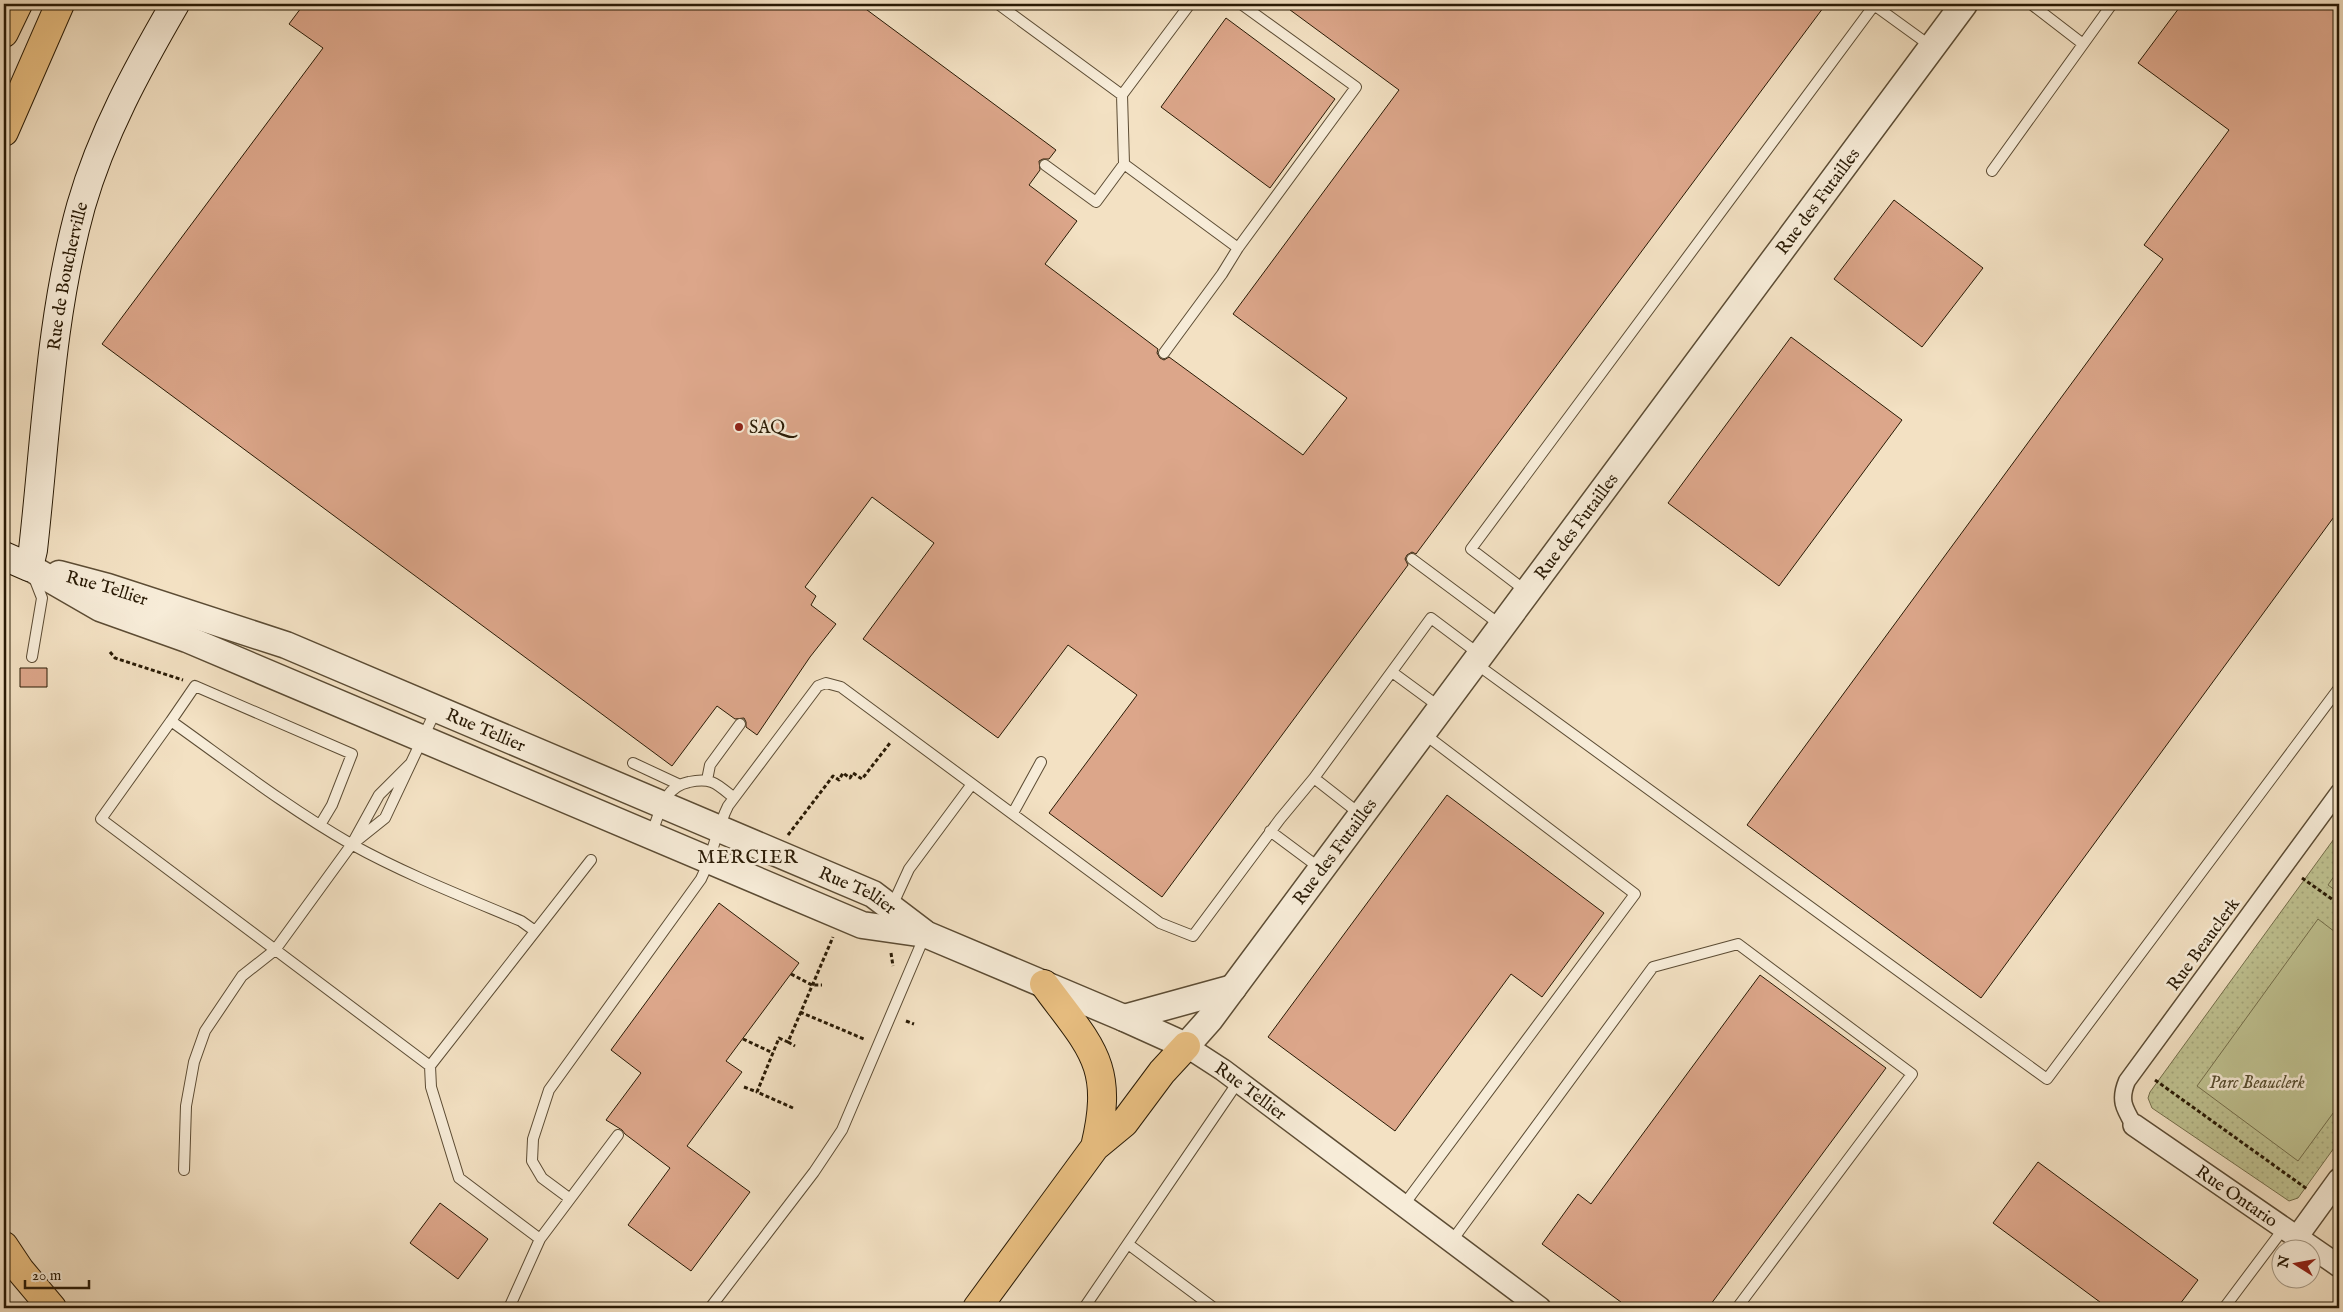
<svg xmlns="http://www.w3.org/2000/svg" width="2343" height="1312" viewBox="0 0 2343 1312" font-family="'IM FELL English',serif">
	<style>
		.park { fill: url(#park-dots); stroke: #746e4b }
		.pitch { fill: #bfc291; stroke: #746e4b }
		.building { fill: #dca68a; stroke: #291a05 }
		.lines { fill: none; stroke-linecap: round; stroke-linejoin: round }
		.service-casing { stroke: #5c4c34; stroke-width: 12 }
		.pedestrian-casing { stroke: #5c4c34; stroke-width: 19 }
		.minor-casing { stroke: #5c4c34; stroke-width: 24 }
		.tertiary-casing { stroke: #5c4c34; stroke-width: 29 }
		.secondary-casing { stroke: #291a05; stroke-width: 30 }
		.motorway-casing { stroke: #291a05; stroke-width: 30 }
		.path { stroke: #291a05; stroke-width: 3; stroke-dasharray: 4 2.5; stroke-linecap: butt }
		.service { stroke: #f7ecd8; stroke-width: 10 }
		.pedestrian { stroke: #f7ecd8; stroke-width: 16 }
		.minor { stroke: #f7ecd8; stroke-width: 21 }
		.tertiary { stroke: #f7ecd8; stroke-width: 26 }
		.secondary { stroke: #f7ecd8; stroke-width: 28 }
		.motorway { stroke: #eac082; stroke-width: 28 }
		.poi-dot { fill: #8f2418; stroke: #f7ecd8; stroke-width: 2 }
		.labels { text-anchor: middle; stroke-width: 5; stroke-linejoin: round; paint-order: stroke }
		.street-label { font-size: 18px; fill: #291a05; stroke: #f7ecd8 }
		.poi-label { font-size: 18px; fill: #291a05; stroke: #f7ecd8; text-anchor: start }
		.park-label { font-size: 18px; font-style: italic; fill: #564c2f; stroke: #f7ecd8 }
		.neighbourhood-label { font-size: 19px; letter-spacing: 1px; fill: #291a05; stroke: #f7ecd8 }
	</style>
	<defs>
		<pattern id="park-dots" width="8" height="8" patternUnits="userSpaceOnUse" patternTransform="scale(1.25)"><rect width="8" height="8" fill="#bfc291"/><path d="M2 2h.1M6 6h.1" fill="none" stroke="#a4a67c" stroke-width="1.8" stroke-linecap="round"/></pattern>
	</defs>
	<rect width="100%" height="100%" fill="#f3e1c3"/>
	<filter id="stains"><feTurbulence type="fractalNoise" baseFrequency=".004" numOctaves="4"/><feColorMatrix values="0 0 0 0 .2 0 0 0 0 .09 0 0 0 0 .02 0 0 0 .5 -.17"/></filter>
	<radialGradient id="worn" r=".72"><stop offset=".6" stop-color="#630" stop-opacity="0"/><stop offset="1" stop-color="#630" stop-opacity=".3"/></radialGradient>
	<path class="park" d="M2339 832V1141L2298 1198 2289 1201 2152 1108 2148 1098 2150 1092Z"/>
	<path class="pitch" d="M2339 869V893L2328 885Z
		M2318 919 2339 935V1105L2298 1161 2197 1086Z"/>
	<path class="building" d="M304 4H859L1056 150 1049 159H1043L1039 161 1040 170 1029 185 1077 221 1045 264 1158 349 1157 353 1160 358 1164 360 1169 357 1303 455 1347 398 1233 314 1399 90 1282 4H1826L1416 554 1412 552 1407 555 1405 559 1408 565 1162 897 1049 813 1137 695 1068 645 998 738 863 639 934 543 872 497 805 587 816 596 811 605 836 624 810 657 757 735 746 727V722L744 718 735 719 717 706 672 766 102 344 323 48 289 24Z
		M2182 4H2339V510L1981 998 1747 825 2163 259 2144 245 2229 130 2138 63Z
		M1226 18 1335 99 1270 188 1161 107Z
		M1894 200 1983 268 1922 347 1834 279Z
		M1791 337 1902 420 1779 586 1668 503Z
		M20 668H47V687H20Z
		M1447 795 1604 913 1542 997 1511 974 1395 1131 1268 1037Z
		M719 903 799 963 726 1061 742 1072 687 1146 750 1192 691 1271 628 1225 670 1168 625 1134 622 1130 606 1120 641 1073 611 1050Z
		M1760 975 1886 1068 1708 1308H1629L1542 1244 1578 1194 1591 1204Z
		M2038 1162 2198 1280 2177 1308H2108L1993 1223Z
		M440 1203 488 1239 458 1279 410 1243Z"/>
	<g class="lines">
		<defs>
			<path id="service" d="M998 4 1122 95
				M1190 4 1122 95 1124 164 1238 248 1356 87 1241 4
				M2031 4 2083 44
				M1874 5 1932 47
				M1045 165 1096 202 1124 164
				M1992 171 2112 4
				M1164 353 1222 274 1238 248
				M1412 559 1502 626
				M1526 591 1471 549 1875 4
				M32 657 42 598 33 575
				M1475 663 2047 1079 2339 688
				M1392 672 1441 708
				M171 721 195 686 352 754 332 805 320 825
				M633 763 678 784
				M707 780 710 765 740 724
				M1013 813 1041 762
				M1360 814 1314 778 1431 618 1479 654
				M1270 831 1321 869
				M651 835C660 813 663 787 689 782 712 777 717 784 734 798
				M355 842 385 818 436 710
				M892 906 909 869 972 784
				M535 931 521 921C464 897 405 874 351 844 288 808 230 763 171 721L101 819 430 1066 591 860
				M430 1066 431 1087 459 1178 540 1239
				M184 1170 186 1106 194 1062 205 1031 242 976 275 950 352 844 379 795 410 764
				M569 1198 542 1178 532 1161 533 1139 549 1090 701 879C713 855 716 830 728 806L818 686 826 683 841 687 1160 923 1193 936 1280 819 1314 778
				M1403 1206 1635 894 1423 733
				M1451 1242 1653 967 1738 944 1912 1074 1737 1308
				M1128 1244 1214 1308
				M509 1308 540 1239 618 1135
				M710 1308 814 1172 842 1130 925 935
				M1084 1308 1238 1082
				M2224 1308 2284 1228"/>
			<path id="pedestrian" d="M2134 1125C2124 1108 2119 1100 2127 1081L2339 792"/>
			<g id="minor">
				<path id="s1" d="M1186 1046 1223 1070 1540 1308"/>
				<path id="s2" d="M2134 1125 2339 1266"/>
				<path d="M2297 1237 2339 1179"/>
			</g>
			<g id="tertiary">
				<path id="s3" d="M29 567 100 608 187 639 862 925 925 934 1124 1018 1186 1046 1210 1019 1964 4"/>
				<path id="s4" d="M59 574 108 587 286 645 873 894 923 932"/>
				<path d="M1124 1018 1233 988"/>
			</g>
			<g id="secondary">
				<path id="s5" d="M4 556 29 567 33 550C46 435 50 317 81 206 102 133 138 68 175 4"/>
			</g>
			<path id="motorway" d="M4 33 18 4
				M4 132 60 4
				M1044 984C1091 1048 1115 1064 1095 1147
				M4 1246 20 1270 52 1308
				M977 1308 1095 1147 1124 1123 1162 1072 1186 1046"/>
		</defs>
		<use href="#service" class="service-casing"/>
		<use href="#pedestrian" class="pedestrian-casing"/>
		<use href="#minor" class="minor-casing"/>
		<use href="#tertiary" class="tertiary-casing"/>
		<use href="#secondary" class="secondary-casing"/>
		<use href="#motorway" class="motorway-casing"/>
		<path class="path" d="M110 652 115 658 183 680
			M788 835 833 776 839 780 843 773 850 778 853 773 862 779 890 743
			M2302 878 2339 904
			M891 953 893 966
			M791 974 812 985H822
			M800 1012 864 1039
			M906 1021 914 1024
			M743 1039 773 1053
			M788 1042 795 1046
			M2155 1080 2307 1189
			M744 1087 757 1092
			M793 1108 757 1092 779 1038 788 1042 833 937
			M2334 1232H2337"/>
		<use href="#service" class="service"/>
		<use href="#pedestrian" class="pedestrian"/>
		<use href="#minor" class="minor"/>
		<use href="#tertiary" class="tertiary"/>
		<use href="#secondary" class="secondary"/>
		<use href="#motorway" class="motorway"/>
	</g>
	<circle class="poi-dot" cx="739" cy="427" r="5"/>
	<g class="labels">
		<g class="street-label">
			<text dy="6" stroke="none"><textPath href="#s3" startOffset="2310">Rue des Futailles</textPath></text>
			<text dy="6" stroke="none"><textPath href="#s5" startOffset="321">Rue de Boucherville</textPath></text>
			<text dy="6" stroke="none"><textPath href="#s3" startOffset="1905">Rue des Futailles</textPath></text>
			<text dy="6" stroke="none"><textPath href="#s4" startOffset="50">Rue Tellier</textPath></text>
			<text dy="6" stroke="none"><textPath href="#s4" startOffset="455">Rue Tellier</textPath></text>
			<text dy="6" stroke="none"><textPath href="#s3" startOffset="1500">Rue des Futailles</textPath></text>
			<text dy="6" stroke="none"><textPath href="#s4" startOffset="860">Rue Tellier</textPath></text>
			<text transform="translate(2203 944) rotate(-54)" y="6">Rue Beauclerk</text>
			<text dy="6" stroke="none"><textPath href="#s1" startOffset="79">Rue Tellier</textPath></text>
			<text dy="6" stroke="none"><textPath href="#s2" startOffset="125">Rue Ontario</textPath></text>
		</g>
		<g class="poi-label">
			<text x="749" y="433">SAQ</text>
		</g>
		<g class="park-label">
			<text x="2257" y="1088">Parc Beauclerk</text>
		</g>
		<g class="neighbourhood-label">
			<text x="748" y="863">MERCIER</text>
		</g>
	</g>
	<rect width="2343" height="1312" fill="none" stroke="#f3e1c3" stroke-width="20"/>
	<rect x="5" y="5" width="2333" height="1302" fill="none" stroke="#291a05" stroke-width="2.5"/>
	<rect x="10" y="10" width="2323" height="1292" fill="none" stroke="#291a05"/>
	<g transform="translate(2296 1264) rotate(281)"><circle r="24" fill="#f7ecd8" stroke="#a59884"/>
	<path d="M0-4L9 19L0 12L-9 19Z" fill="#8f2418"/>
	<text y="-8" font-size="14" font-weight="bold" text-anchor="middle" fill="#291a05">N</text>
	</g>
	<path d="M25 1280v8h64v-8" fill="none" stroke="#291a05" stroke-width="2.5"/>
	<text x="32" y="1280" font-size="15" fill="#291a05" stroke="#f7ecd8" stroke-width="4" paint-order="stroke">20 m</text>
	<rect width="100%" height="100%" filter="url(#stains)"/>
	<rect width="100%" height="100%" fill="url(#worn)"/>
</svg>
